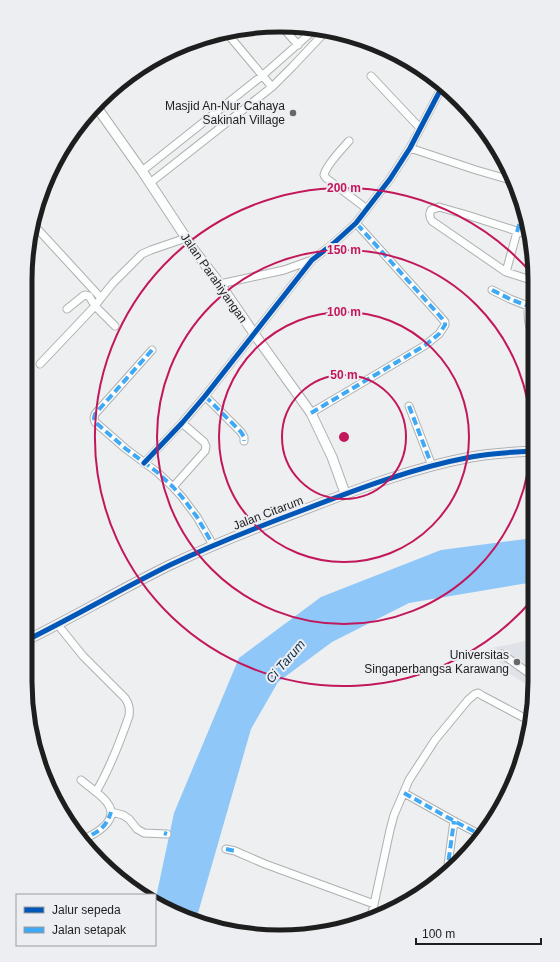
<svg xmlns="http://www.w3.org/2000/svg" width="560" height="962" viewBox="0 0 560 962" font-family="Arial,sans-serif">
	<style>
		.built { fill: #dfe2e7 }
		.water { fill: #8fc7f8 }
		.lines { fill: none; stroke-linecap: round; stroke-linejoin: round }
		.minor-casing { stroke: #afafb0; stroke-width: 9 }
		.tertiary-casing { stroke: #afafb0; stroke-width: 11 }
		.minor { stroke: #fcfdfd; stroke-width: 7 }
		.tertiary { stroke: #fcfdfd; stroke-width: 9 }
		.quiet { stroke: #3fa9f5; stroke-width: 4; stroke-dasharray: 8 4; stroke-linecap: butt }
		.cycleway-casing { stroke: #edeef1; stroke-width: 8 }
		.cycleway { stroke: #0057b8; stroke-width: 5 }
		.ring { fill: none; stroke: #c2185b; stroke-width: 2 }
		.poi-dot { fill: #676768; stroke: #edeef1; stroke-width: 1.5 }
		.labels { text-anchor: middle; stroke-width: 4; stroke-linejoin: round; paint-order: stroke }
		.poi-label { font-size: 12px; fill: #1e1e1f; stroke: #edeef1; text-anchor: end }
		.street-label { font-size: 12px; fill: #1e1e1f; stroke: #edeef1 }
		.water-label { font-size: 13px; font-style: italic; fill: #0b2d48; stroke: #edeef1 }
		.rim { fill: none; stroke: #1e1e1f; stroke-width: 5 }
		.centre { fill: #c2185b; stroke: #edeef1; stroke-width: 2 }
		.ring-label { font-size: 12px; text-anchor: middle; font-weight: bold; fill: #c2185b; stroke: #edeef1; stroke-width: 4; stroke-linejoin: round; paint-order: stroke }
	</style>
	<rect width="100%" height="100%" fill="#eeeff0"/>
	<path class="built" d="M534 639V689L510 674 488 649Z"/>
	<path class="water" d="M534 538V582L409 603 332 642 278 682 251 729 196 920 155 902 174 813 239 658 321 597 441 550Z"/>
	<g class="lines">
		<defs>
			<path id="minor" d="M285 30 298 45
				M226 32 272 87
				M371 76 420 128
				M349 141C342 149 326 165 324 175L326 178 367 209
				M410 148 476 170 514 181
				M142 171 263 75 314 30
				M150 183 272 87 293 66 327 30
				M33 224 101 298 113 283 142 254 151 250 186 238
				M529 235 467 215 439 207 431 210C429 214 429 217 432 221L506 272 534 281
				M506 272 517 232
				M220 284 284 270 312 260
				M492 290 510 299 528 306C528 318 528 326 534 337
				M67 309 83 296 85 295 89 296 95 306 115 326
				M152 350 95 414 94 418 95 422 126 449 157 472 173 487 182 497 197 517 213 545
				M40 364 95 306 101 298
				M205 396 241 432 244 437V441
				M409 406 432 466
				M311 413 424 346 439 334 445 325V322L439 315 356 223
				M144 463 182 423 205 396 312 260 334 243 356 223 390 179 410 148 443 85
				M173 487 205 451 206 446 204 442 182 423
				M58 625 83 656 125 698C129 704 130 708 129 716 120 742 110 768 96 792 101 796 105 799 108 804 120 821 94 835 81 840
				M502 654 534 677
				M81 780 96 792
				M404 793 454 821 481 835
				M111 812 123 815 129 819 137 829 144 833 167 834
				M226 849 235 851 265 864 374 904
				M447 872 454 821
				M373 909 381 913
				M369 920 373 909 390 830 394 815 409 780 435 740 468 700 475 694 478 693 483 696 530 721"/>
			<path id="tertiary" d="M98 109 142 171 194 250 220 284 255 335 311 413 332 457 345 493
				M25 641C74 617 121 589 170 565 212 545 255 528 298 512 355 490 412 468 471 457 492 453 513 452 534 451"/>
		</defs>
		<use href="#minor" class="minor-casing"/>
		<use href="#tertiary" class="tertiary-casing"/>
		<use href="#minor" class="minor"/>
		<use href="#tertiary" class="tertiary"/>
		<path class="quiet" d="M517 232 524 208
			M492 290 510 299 528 306C528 318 528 326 534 337
			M152 350 95 414 94 418 95 422 126 449 157 472 173 487 182 497 197 517 213 545
			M205 396 241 432 244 437V441
			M409 406 432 466
			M311 413 424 346 439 334 445 325V322L439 315 356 223
			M404 793 454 821 481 835
			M164 833 167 834
			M81 840C96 833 106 829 111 812
			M226 849 235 851
			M447 872 454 821"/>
		<defs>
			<path id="cycleway" d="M144 463 182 423 205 396 312 260 334 243 356 223 390 179 410 148 443 85
				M25 641C74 617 121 589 170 565 212 545 255 528 298 512 355 490 412 468 471 457 492 453 513 452 534 451"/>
		</defs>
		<use href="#cycleway" class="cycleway-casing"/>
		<use href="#cycleway" class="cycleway"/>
	</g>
	<g class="ring">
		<circle cx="344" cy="437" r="62"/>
		<circle cx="344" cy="437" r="125"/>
		<circle cx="344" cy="437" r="187"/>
		<path d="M533 599A249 249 0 1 1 533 275"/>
	</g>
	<g class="poi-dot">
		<circle cx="293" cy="113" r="4"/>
		<circle cx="517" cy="662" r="4"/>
	</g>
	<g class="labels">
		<g class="poi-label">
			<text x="285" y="110">Masjid An-Nur Cahaya<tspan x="285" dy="14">Sakinah Village</tspan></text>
			<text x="509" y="659">Universitas<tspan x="509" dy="14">Singaperbangsa Karawang</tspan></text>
		</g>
		<g class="street-label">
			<text transform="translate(214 278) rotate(55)" y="4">Jalan Parahiyangan</text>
			<text transform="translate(268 513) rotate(-21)" y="4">Jalan Citarum</text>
		</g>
		<g class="water-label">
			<text transform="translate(285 661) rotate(-49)" y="5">Ci Tarum</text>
		</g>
	</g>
	<path d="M0 0H560V962H0ZM280 32H280A248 248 0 0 1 528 280V682A248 248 0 0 1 280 930H280A248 248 0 0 1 32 682V280A248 248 0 0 1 280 32Z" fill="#edeef1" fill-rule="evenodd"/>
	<path class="rim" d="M280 32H280A248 248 0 0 1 528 280V682A248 248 0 0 1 280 930H280A248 248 0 0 1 32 682V280A248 248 0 0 1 280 32Z"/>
	<circle cx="344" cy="437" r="6" class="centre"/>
	<g class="ring-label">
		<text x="344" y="192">200 m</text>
		<text x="344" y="254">150 m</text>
		<text x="344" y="316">100 m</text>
		<text x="344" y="379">50 m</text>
	</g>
	<rect x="16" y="894" width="140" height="52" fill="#edeef1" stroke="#9a9b9d"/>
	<rect x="24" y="907" width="20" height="6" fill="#0057b8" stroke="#9a9b9d"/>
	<text x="52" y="914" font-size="12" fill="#1e1e1f">Jalur sepeda</text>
	<rect x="24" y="927" width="20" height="6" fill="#3fa9f5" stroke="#9a9b9d"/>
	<text x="52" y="934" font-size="12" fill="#1e1e1f">Jalan setapak</text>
	<path d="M416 938v6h125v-6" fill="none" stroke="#1e1e1f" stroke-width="2"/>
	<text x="422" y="938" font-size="12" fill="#1e1e1f" stroke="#edeef1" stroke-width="3" paint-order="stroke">100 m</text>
</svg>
